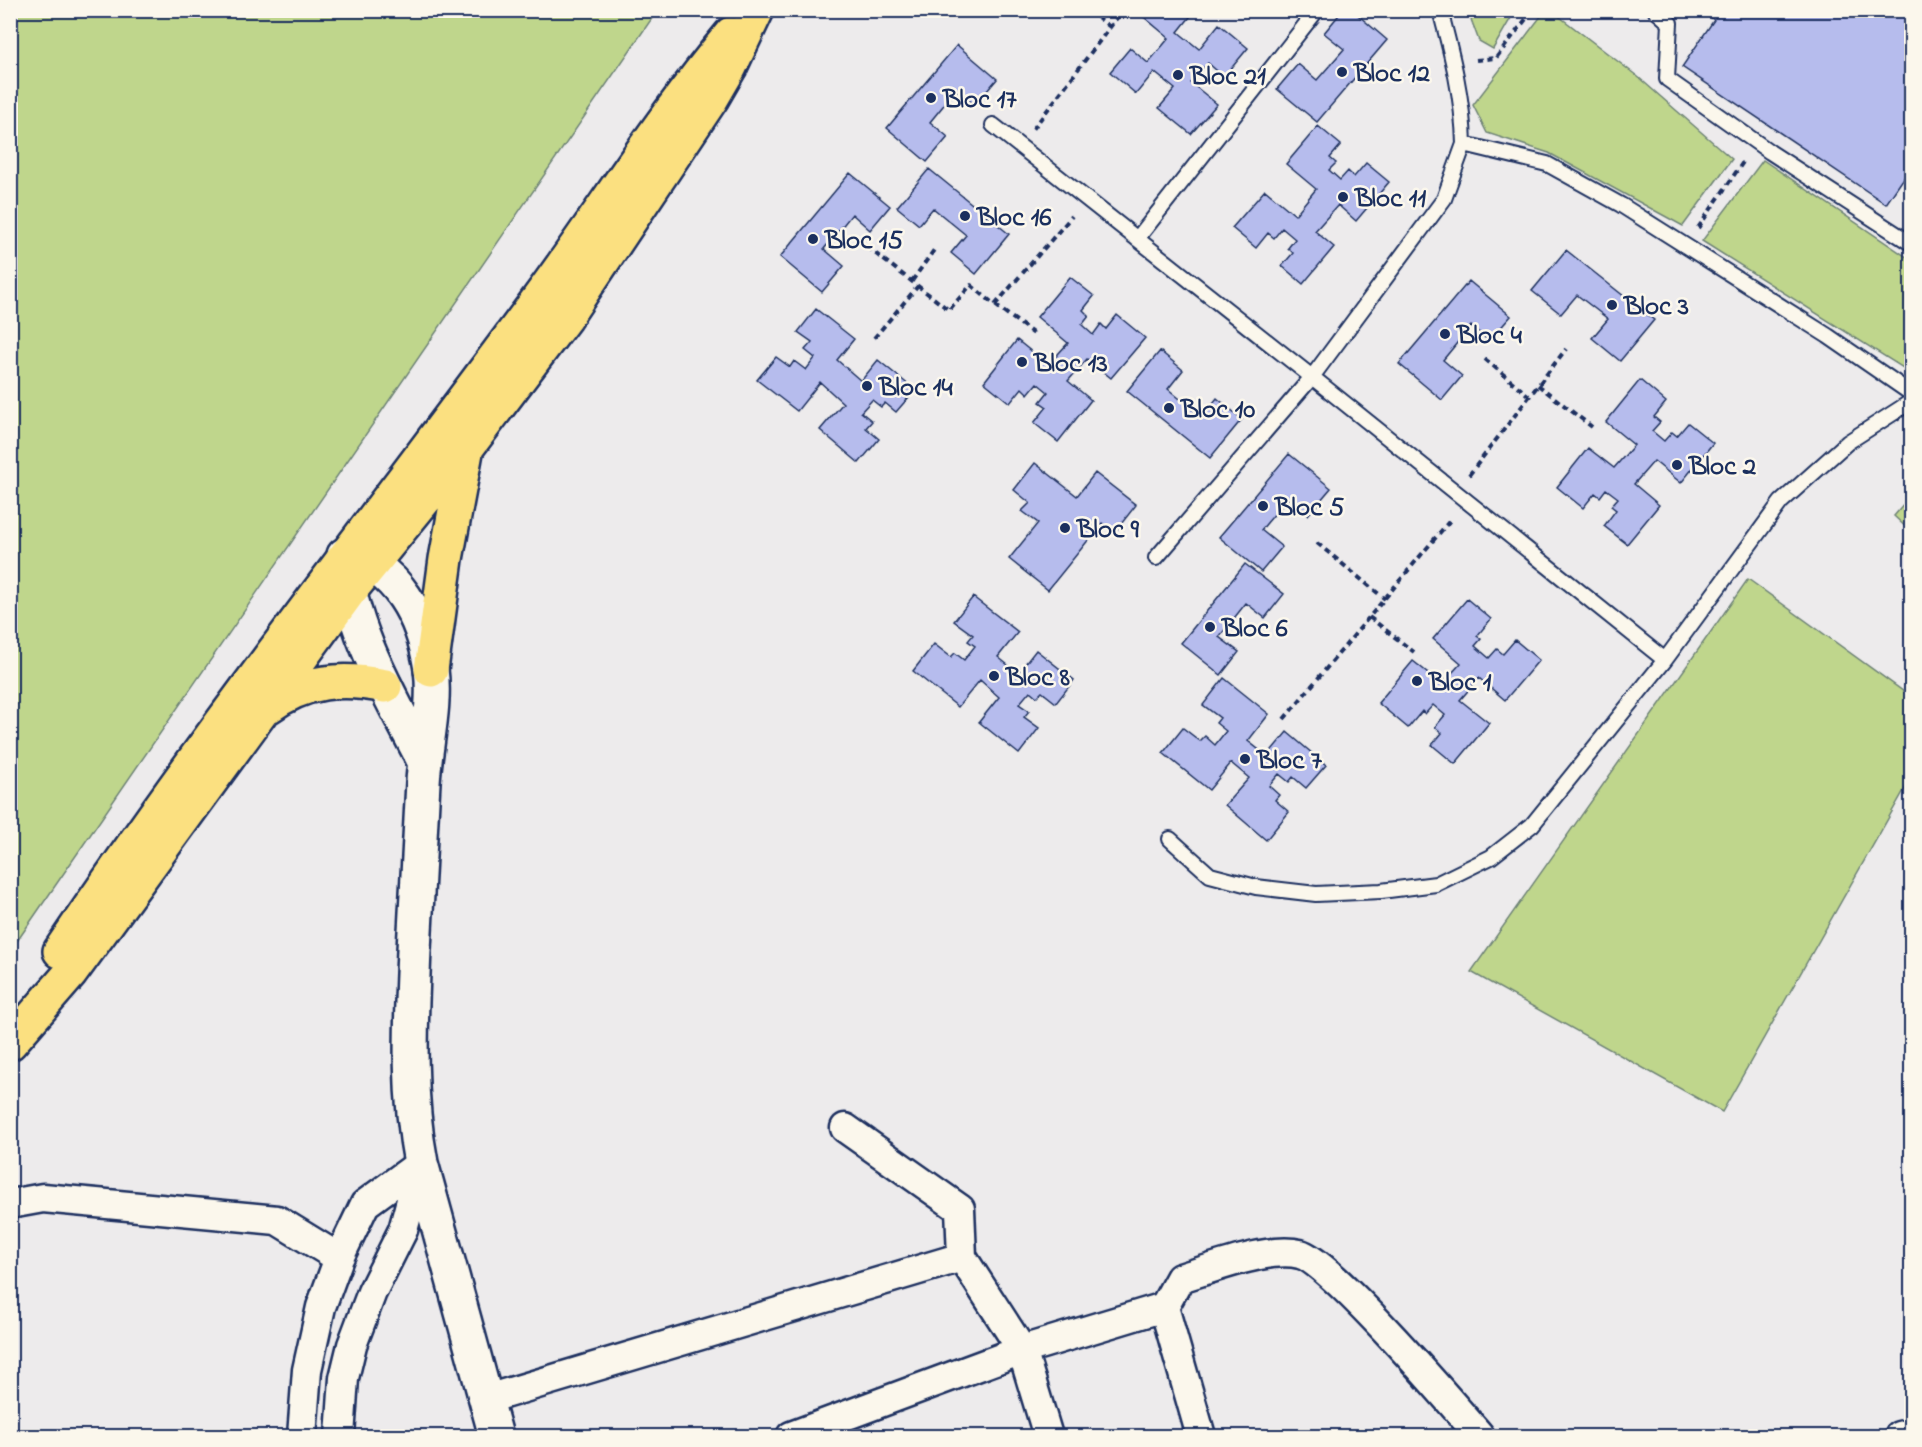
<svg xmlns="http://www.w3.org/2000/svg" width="1922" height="1447" viewBox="0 0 1922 1447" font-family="'Indie Flower',sans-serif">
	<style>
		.green { fill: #bfd68c; stroke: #6d8275; stroke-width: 1.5 }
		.building { fill: #b6bced; stroke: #1b2f5e; stroke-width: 1.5 }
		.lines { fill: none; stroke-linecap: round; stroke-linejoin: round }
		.lane-casing { stroke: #1b2f5e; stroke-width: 18 }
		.street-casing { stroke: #1b2f5e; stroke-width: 33 }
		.secondary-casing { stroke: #1b2f5e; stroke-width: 38 }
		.primary-casing { stroke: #1b2f5e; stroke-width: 38 }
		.path { stroke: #1b2f5e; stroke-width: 4; stroke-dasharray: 6 4.5; stroke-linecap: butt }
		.lane { stroke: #fbf7ec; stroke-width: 14 }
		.street { stroke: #fbf7ec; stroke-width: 28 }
		.secondary { stroke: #fbf7ec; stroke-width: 33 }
		.primary { stroke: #fbe080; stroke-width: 33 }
		.poi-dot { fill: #1b2f5e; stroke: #fbf7ec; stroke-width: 2 }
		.labels { text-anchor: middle; stroke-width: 5; stroke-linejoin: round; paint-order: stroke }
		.poi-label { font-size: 27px; font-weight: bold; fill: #1b2f5e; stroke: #fbf7ec; text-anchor: start }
	</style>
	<rect width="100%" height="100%" fill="#edebec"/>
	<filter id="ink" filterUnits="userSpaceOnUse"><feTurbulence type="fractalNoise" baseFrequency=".0167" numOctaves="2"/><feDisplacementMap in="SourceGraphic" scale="12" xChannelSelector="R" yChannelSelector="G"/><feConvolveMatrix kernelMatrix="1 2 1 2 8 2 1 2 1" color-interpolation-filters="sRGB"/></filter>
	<g filter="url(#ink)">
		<path class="green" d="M11 10 657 11 11 950 10 11Z
			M1468 11V10L1515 11 1493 49 1479 41Z
			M1545 11H1552L1637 76 1732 159 1683 226 1549 153 1487 133 1473 105Z
			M1763 160 1911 260V373L1702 241Z
			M1911 496V532L1894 516Z
			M1748 579 1911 697V778L1722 1112 1471 972Z"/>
		<path class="building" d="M1149 10H1192L1194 12 1178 32 1199 49 1219 24 1248 48 1224 77 1208 63 1191 83 1217 104 1191 134 1159 108 1175 89 1154 72 1136 94 1110 72 1130 48 1148 63 1169 38 1144 17Z
			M1343 10H1352L1387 40 1317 122 1277 89 1298 64 1317 80 1344 49 1324 33Z
			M1700 10H1912V166L1886 204 1682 67 1714 20Z
			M957 45 997 79 975 105 956 90 930 122 948 137 927 162 887 128Z
			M1318 126 1341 145 1330 158 1336 163 1329 170 1340 180 1348 171 1354 177 1366 163 1389 182 1356 221 1338 205 1315 231 1334 247 1303 284 1282 266 1293 253 1288 248 1295 239 1282 228 1274 238 1268 233 1256 248 1232 228 1265 190 1295 215 1316 189 1286 164Z
			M929 169 1009 234 976 274 951 253 966 235 933 208 919 225 897 207Z
			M850 173 890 206 870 230 852 214 824 249 844 266 822 292 780 257Z
			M1566 250 1654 320 1620 361 1592 338 1608 319 1577 295 1561 314 1532 291Z
			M1070 277 1094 296 1083 310 1089 316 1082 325 1093 335 1101 324 1106 329 1117 315 1145 338 1111 378 1087 359 1068 381 1091 400 1058 442 1034 423 1047 407 1040 402 1048 392 1037 383 1028 394 1022 388 1010 403 984 382 1017 340 1048 365 1068 343 1037 317Z
			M1469 281 1511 316 1489 341 1471 326 1443 360 1462 376 1442 400 1399 364Z
			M816 309 854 339 837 360 861 381 878 360 915 390 896 412 885 403 881 407 872 400 861 412 872 421 866 428 879 439 859 463 820 430 843 403 820 382 797 411 757 380 776 357 790 367 794 361 806 370 815 358 805 350 812 342 798 332Z
			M1160 351 1183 370 1168 389 1202 417 1217 398 1242 419 1210 458 1127 391Z
			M1640 380 1666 402 1654 417 1660 422 1652 431 1664 441 1672 432 1677 436 1688 423 1713 443 1681 483 1654 461 1634 484 1659 505 1627 544 1604 526 1616 510 1611 506 1618 498 1606 489 1600 497 1595 493 1583 508 1557 487 1588 448 1614 468 1634 445 1606 422Z
			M1289 454 1331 488 1308 515 1288 498 1261 530 1282 547 1261 572 1219 537Z
			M1035 463 1077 496 1095 473 1136 505 1114 533 1102 523 1048 590 1009 559 1038 523 1022 511 1030 503 1014 490Z
			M1245 564 1284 594 1265 618 1246 603 1219 637 1239 652 1221 675 1181 643Z
			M973 597 1018 632 998 657 1018 673 1036 650 1074 680 1056 703 1042 692 1037 697 1030 691 1019 704 1029 711 1024 717 1039 728 1019 754 979 722 999 697 980 680 958 707 913 671 934 644 951 657 955 653 964 660 975 646 968 641 973 635 954 621Z
			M1467 599 1491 619 1477 636 1481 639 1475 646 1489 658 1497 649 1503 654 1515 640 1539 660 1505 700 1479 678 1460 700 1489 723 1455 764 1432 745 1442 733 1435 727 1445 715 1433 705 1425 714 1422 711 1408 728 1378 703 1413 661 1442 684 1461 663 1433 639Z
			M1224 678 1269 714 1248 741 1267 756 1287 732 1326 765 1306 788 1293 777 1289 782 1279 774 1269 786 1279 795 1275 800 1289 812 1266 840 1225 805 1249 778 1231 763 1209 790 1163 753 1183 728 1200 741 1205 736 1215 745 1226 731 1216 723 1220 718 1203 705Z"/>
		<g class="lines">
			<defs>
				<path id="lane" d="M1440 10C1452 55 1463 98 1464 144L1547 164 1621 205 1828 336 1912 394
					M1655 10 1670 23 1667 79 1770 152 1912 244
					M993 125 1312 377 1444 199 1464 144
					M1137 239 1317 10
					M1156 558 1312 377 1665 660 1781 502 1848 442 1912 401
					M1170 839 1210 875 1256 887 1316 894 1381 891 1436 884 1491 857 1532 825 1665 660"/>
				<path id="street" d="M845 1128 960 1209 962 1257
					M10 1204 43 1198 277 1220 339 1258
					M1164 1307 1180 1278C1211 1269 1269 1246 1300 1254 1330 1261 1454 1406 1480 1436
					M487 1399 962 1257 1022 1350 1048 1436
					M302 1436 307 1370 321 1307 339 1258 365 1204 421 1163
					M340 1436 344 1378 352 1345 372 1292 403 1230 421 1163
					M791 1436 1022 1350 1164 1307 1201 1436
					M1899 1436 1912 1433"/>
				<path id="secondary" d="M424 761C391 697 349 628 344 555 398 566 423 618 431 669 436 706 425 746 423 782 420 838 417 894 414 950 411 1022 407 1091 421 1163L496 1436"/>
				<path id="primary" d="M431 670 446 559 466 452
					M268 707C305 680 342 677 385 686
					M60 951C209 730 374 521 533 306 600 216 659 120 731 34
					M10 1043 70 974 349 592 466 449 565 318 712 98 730 67 757 10"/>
			</defs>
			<use href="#lane" class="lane-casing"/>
			<use href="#street" class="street-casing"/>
			<use href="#secondary" class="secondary-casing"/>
			<use href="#primary" class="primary-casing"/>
			<path class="path" d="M1089 10 1110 27
				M1476 60 1496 58 1533 10
				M1033 129 1123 10
				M1698 228 1743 162
				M867 247 949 310 971 285 995 305 1072 216
				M912 281 934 250
				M995 305 1034 334
				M874 338 918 286
				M1485 359 1529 396
				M1538 385 1592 427
				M1469 475 1566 349
				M1317 543 1385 599
				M1369 617 1414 652
				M1284 719 1452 518"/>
			<use href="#lane" class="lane"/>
			<use href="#street" class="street"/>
			<use href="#secondary" class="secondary"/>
			<use href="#primary" class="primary"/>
		</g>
	</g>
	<g class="poi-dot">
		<circle cx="1342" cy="72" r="6"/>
		<circle cx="1178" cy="75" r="6"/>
		<circle cx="931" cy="98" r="6"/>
		<circle cx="1343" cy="197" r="6"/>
		<circle cx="965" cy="216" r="6"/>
		<circle cx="813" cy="239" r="6"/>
		<circle cx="1612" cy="305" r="6"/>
		<circle cx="1445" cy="334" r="6"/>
		<circle cx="1022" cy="362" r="6"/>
		<circle cx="867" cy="386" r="6"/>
		<circle cx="1169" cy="408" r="6"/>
		<circle cx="1677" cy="465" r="6"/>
		<circle cx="1263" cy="506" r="6"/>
		<circle cx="1065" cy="528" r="6"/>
		<circle cx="1210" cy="627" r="6"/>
		<circle cx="994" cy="676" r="6"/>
		<circle cx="1417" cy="681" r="6"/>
		<circle cx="1245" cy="759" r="6"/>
	</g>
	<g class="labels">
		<g class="poi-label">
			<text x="1354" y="81">Bloc 12</text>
			<text x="1190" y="84">Bloc 21</text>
			<text x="943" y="107">Bloc 17</text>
			<text x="1355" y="206">Bloc 11</text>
			<text x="977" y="225">Bloc 16</text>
			<text x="825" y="248">Bloc 15</text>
			<text x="1624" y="314">Bloc 3</text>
			<text x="1457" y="343">Bloc 4</text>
			<text x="1034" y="371">Bloc 13</text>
			<text x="879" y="395">Bloc 14</text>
			<text x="1181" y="417">Bloc 10</text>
			<text x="1689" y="474">Bloc 2</text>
			<text x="1275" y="515">Bloc 5</text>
			<text x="1077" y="537">Bloc 9</text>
			<text x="1222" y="636">Bloc 6</text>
			<text x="1006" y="685">Bloc 8</text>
			<text x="1429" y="690">Bloc 1</text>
			<text x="1257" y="768">Bloc 7</text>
		</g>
	</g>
	<rect width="1922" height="1447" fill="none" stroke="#fbf7ec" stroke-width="36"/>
	<rect x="18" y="18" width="1886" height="1411" fill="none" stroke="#1b2f5e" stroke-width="2" filter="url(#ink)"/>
</svg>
